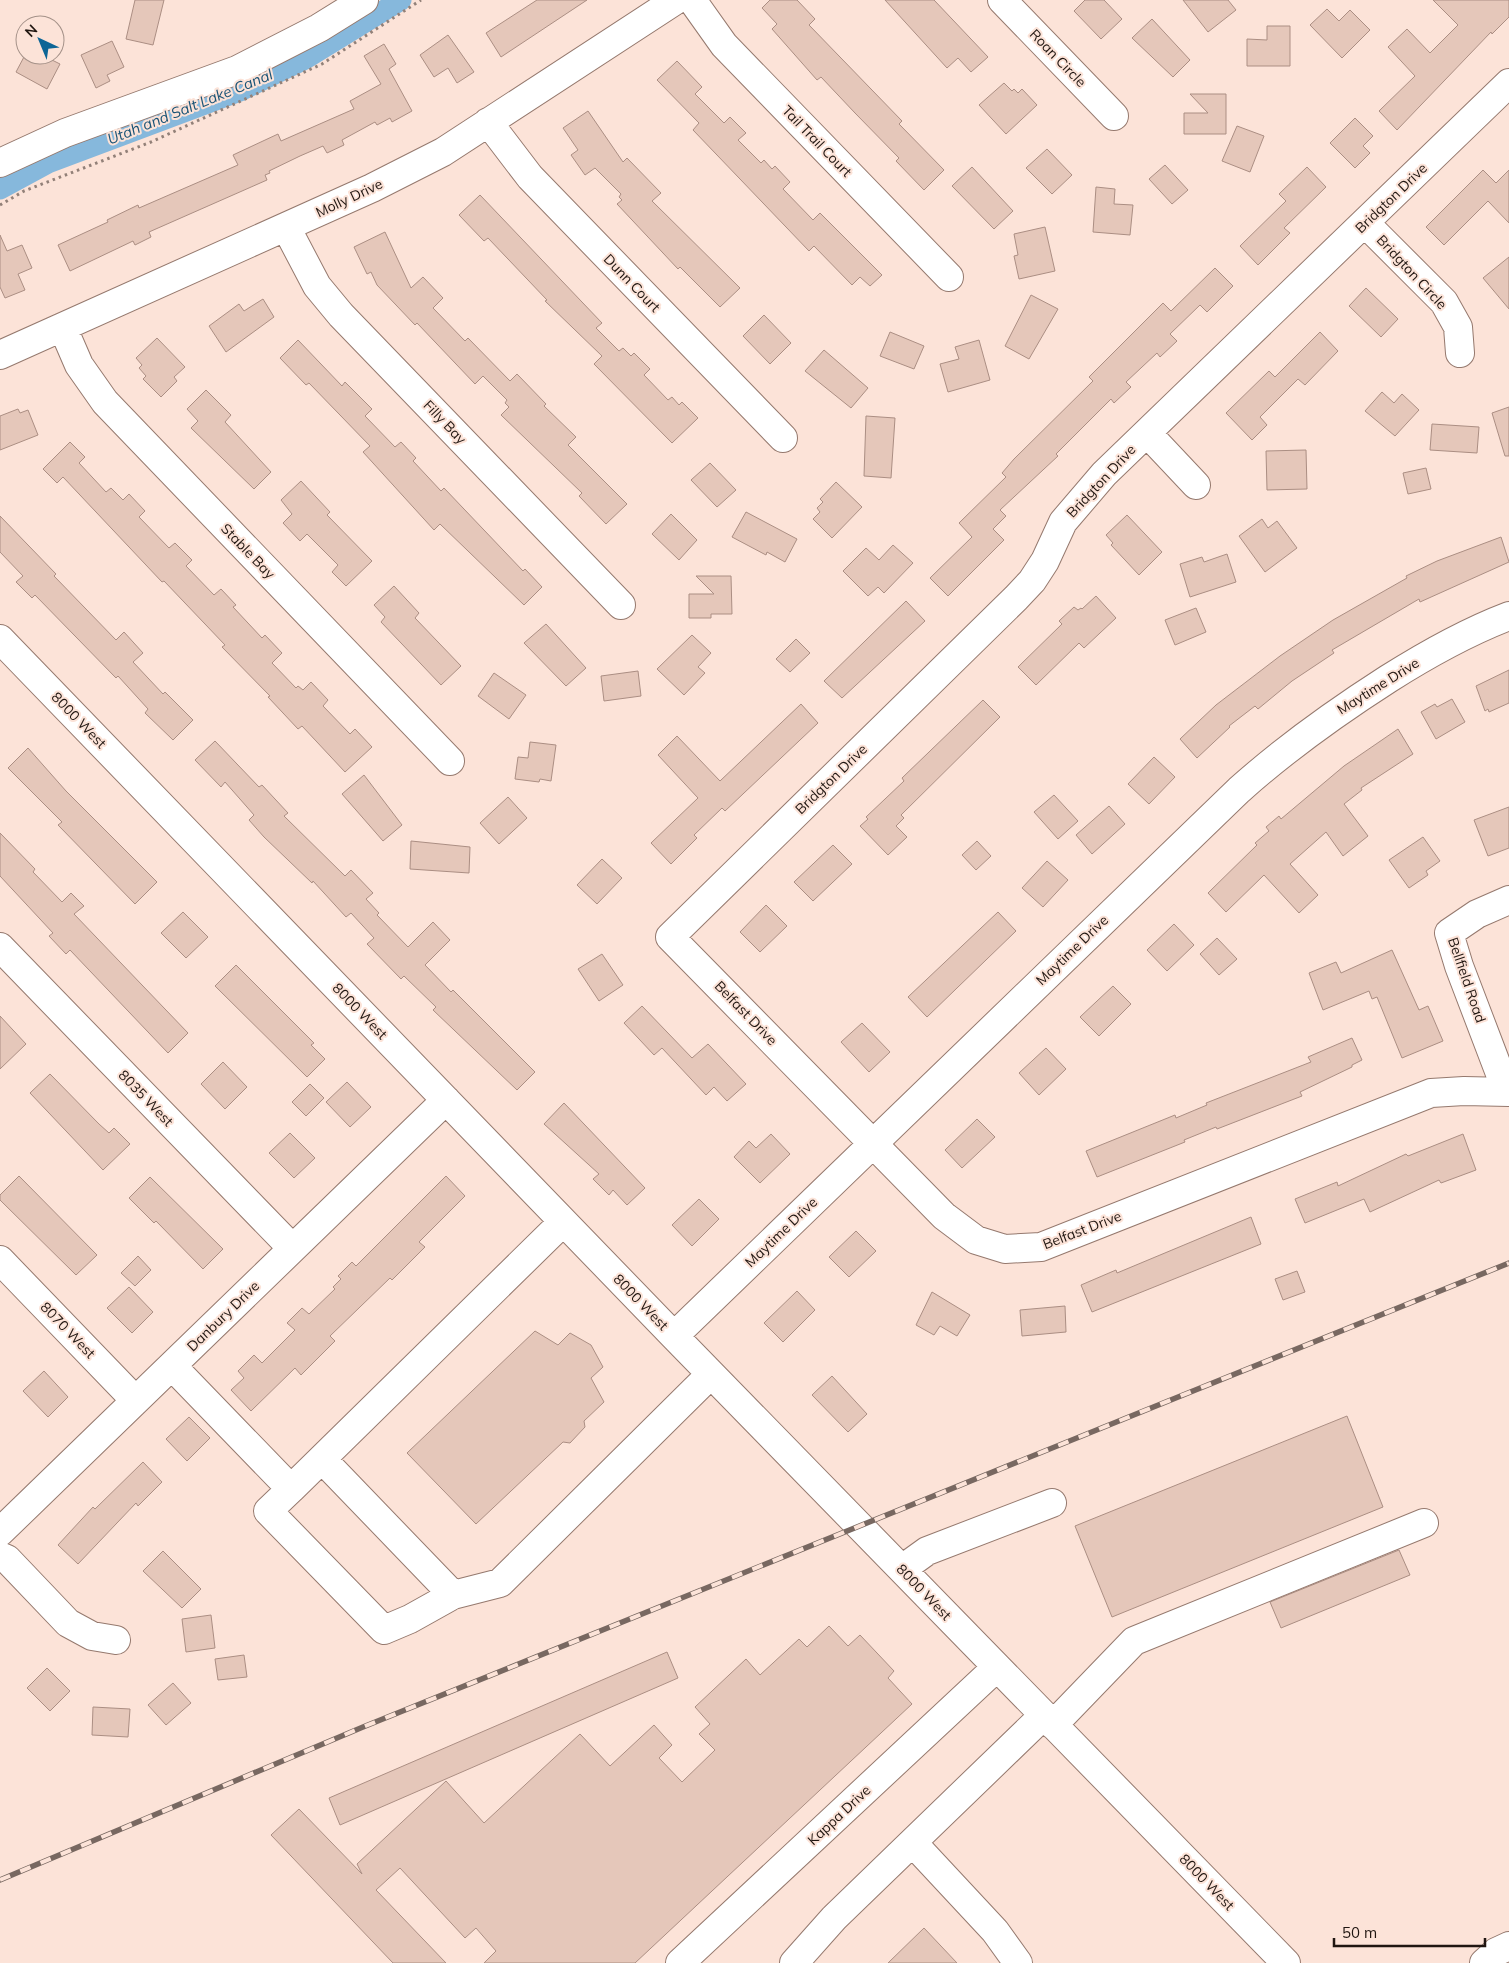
<svg xmlns="http://www.w3.org/2000/svg" width="1509" height="1963" viewBox="0 0 1509 1963" font-family="Mulish,sans-serif">
	<style>
		.lines { fill: none; stroke-linecap: round; stroke-linejoin: round }
		.canal { stroke: #86b8dc; stroke-width: 21 }
		.building { fill: #e5c7ba; stroke: #ab8e83 }
		.minor-casing { stroke: #95796e; stroke-width: 30 }
		.path { stroke: #928078; stroke-width: 3; stroke-dasharray: 2.5 4; stroke-linecap: butt }
		.minor { stroke: #fff; stroke-width: 28 }
		.rail-casing { stroke: #786861; stroke-width: 5.5 }
		.rail { stroke: #fce3d8; stroke-width: 4; stroke-dasharray: 11; stroke-linecap: butt }
		.labels { text-anchor: middle; stroke-width: 4; stroke-linejoin: round; paint-order: stroke }
		.street-label { font-size: 14px; fill: #201611; stroke: #fce3d8 }
		.water-label { font-size: 15px; font-style: italic; fill: #195376; stroke: #fce3d8 }
	</style>
	<rect width="100%" height="100%" fill="#fce3d8"/>
	<g class="lines">
		<path class="canal" d="M0 189 48 163 240 91 305 59 401 0"/>
	</g>
	<path class="building" d="M135 0H164L153 45 126 39Z
		M537 0H587L501 57 486 33Z
		M770 0H797L815 19 809 25 902 121 899 124 944 170 924 190 896 161 899 158 855 113 821 77 817 80 772 29 777 24 762 8Z
		M885 0H934L988 57 971 72 958 58 947 68Z
		M1085 0H1104L1122 19 1101 39 1074 11Z
		M1183 0H1228L1236 10 1208 32Z
		M1433 0H1509V17L1492 34 1491 32 1397 130 1379 111 1415 76 1388 47 1407 29 1430 53 1458 25Z
		M1327 9 1339 21 1350 10 1370 30 1342 58 1310 25Z
		M1152 19 1190 60 1173 77 1132 38Z
		M1267 26H1290V66H1247V39L1267 40Z
		M448 35 474 72 457 83 448 68 434 77 420 55Z
		M112 41 124 67 107 75 110 81 96 88 81 55Z
		M384 44 396 64 389 69 412 111 392 122 390 118 377 125 375 122 342 140 344 145 327 153 323 146 300 156 269 171 270 173 265 175 267 180 149 232 151 237 135 245 133 241 70 271 58 245 108 222 107 220 138 205 139 208 238 165 233 155 278 134 281 141 354 109 350 101 381 84 364 56Z
		M25 55H42L60 64 47 89 16 72Z
		M677 61 702 87 695 94 724 123 730 117 746 133 738 140 761 163 764 160 772 169 775 166 790 182 783 189 813 220 820 213 882 275 870 286 860 277 852 285 814 246 809 251 693 130 699 123 657 80Z
		M1004 83 1012 91 1014 89 1018 93 1022 89 1037 105 1006 134 979 105Z
		M1190 94H1226V134H1184V113H1208Z
		M588 111 623 162 627 158 661 193 652 201 740 288 720 307 680 267 678 269 617 204 622 200 619 197 621 194 595 168 585 175 571 155 578 150 563 128Z
		M1355 118 1373 136 1363 146 1370 153 1355 168 1330 143Z
		M1237 126 1264 136 1250 172 1222 161Z
		M1047 149 1072 175 1052 194 1026 168Z
		M1165 165 1188 190 1172 204 1149 179Z
		M972 167 1013 211 994 229 952 186Z
		M1307 167 1326 187 1284 228 1290 233 1258 265 1240 246 1286 201 1279 194Z
		M1483 170 1496 183 1509 170V223L1488 201 1444 245 1426 227Z
		M1096 187 1115 189 1114 204 1133 205 1130 235 1093 232Z
		M480 195 602 323 596 328 619 351 623 348 631 356 634 353 650 369 644 375 668 400 672 397 679 405 682 402 698 418 672 443 594 364 602 356 545 301 547 300 488 238 484 241 459 215Z
		M1045 227 1055 271 1019 279 1014 256 1018 255 1014 234Z
		M385 232 411 288 423 277 443 298 433 308 465 341 468 338 510 381 517 374 546 404 544 406 576 437 568 445 627 504 606 524 579 496 582 493 501 415 509 407 505 403 507 400 483 376 475 384 417 323 415 325 377 285 371 272 367 274 354 247Z
		M0 235 7 251 22 245 32 268 18 274 25 290 5 298 0 287Z
		M1509 257V309L1483 278Z
		M1215 268 1233 286 1207 312 1200 305 1170 334 1177 341 1160 357 1157 353 1126 382 1131 387 1114 403 1111 399 1056 454 1058 456 1000 510 1006 516 993 529 1004 540 948 596 930 578 972 537 959 523 1006 477 1002 473 1014 459 1093 381 1089 377 1163 303 1171 311Z
		M1366 288 1398 319 1381 337 1349 306Z
		M1031 295 1058 309 1029 359 1005 346Z
		M263 299 274 317 226 352 209 326 239 304 244 311Z
		M764 315 791 343 770 364 743 336Z
		M890 332 924 346 914 369 880 356Z
		M1320 332 1338 351 1305 385 1298 379 1260 417 1267 425 1252 440 1226 413 1269 371 1275 377Z
		M157 338 185 367 174 377 177 381 161 397 143 379 146 376 139 368 142 365 136 358Z
		M298 340 342 386 345 382 372 409 365 416 395 447 401 442 416 458 413 461 441 491 444 488 523 571 525 569 542 587 524 605 440 524 434 530 363 452 370 446 309 383 306 385 280 358Z
		M979 340 990 380 948 392 940 364 959 359 955 347Z
		M824 350 868 388 851 408 805 371Z
		M206 390 231 415 225 422 271 472 254 489 191 428 198 421 187 409Z
		M1382 392 1394 403 1402 394 1419 410 1395 436 1365 411Z
		M1509 407V456H1505L1492 413Z
		M18 409 20 413 28 410 38 435 0 450V416Z
		M866 416 895 418 891 478 864 476Z
		M1432 424 1479 427 1477 453 1430 450Z
		M70 442 85 457 79 463 106 492 111 488 123 500 129 494 145 511 139 517 169 548 175 543 192 560 186 566 214 595 221 589 236 605 233 607 262 638 265 635 282 653 272 663 296 688 298 686 303 690 311 682 328 700 323 706 350 734 355 729 372 747 345 772 302 726 298 729 268 697 270 696 222 647 225 645 164 581 162 582 63 477 57 483 43 469Z
		M1306 450 1307 489 1267 490 1266 451Z
		M710 463 736 490 717 507 691 480Z
		M1426 468 1431 489 1408 494 1403 473Z
		M301 481 330 512 327 515 372 561 346 586 332 572 338 565 307 534 300 541 283 523 292 514 281 500Z
		M836 482 862 507 832 538 813 519 820 512 817 508 823 502 820 499Z
		M746 512 797 539 785 562 767 552 766 555 732 537Z
		M671 514 697 540 679 560 652 534Z
		M1127 515 1162 552 1139 575 1111 545 1113 543 1106 535Z
		M0 516 56 574 54 576 116 640 124 632 143 653 133 662 163 694 165 692 193 720 173 740 145 713 148 709 118 676 116 678 35 595 32 598 16 582 23 576 0 552Z
		M1262 519 1268 528 1277 521 1297 548 1265 572 1239 536Z
		M1501 537 1509 562 1420 602 1419 599 1332 650 1334 653 1292 681 1258 709 1255 706 1229 726 1230 727 1197 758 1180 739 1216 705 1280 656 1333 620 1407 578 1406 576 1437 561Z
		M893 545 913 563 884 593 878 587 868 596 843 571 866 548 879 560Z
		M1227 554 1236 582 1190 597 1180 564 1202 557 1204 562Z
		M696 576H731L732 614H711V618H689V594H714Z
		M394 586 419 613 415 618 461 666 441 685 381 622 385 617 374 605Z
		M1096 596 1116 618 1084 648 1079 643 1036 685 1018 667 1062 624 1059 621 1074 607 1078 610 1081 608 1082 609Z
		M906 601 925 621 842 698 824 681Z
		M1196 608 1206 632 1175 645 1165 620Z
		M546 624 586 668 566 686 524 643Z
		M692 635 711 653 698 667 705 673 684 695 657 669Z
		M796 639 810 653 790 672 776 659Z
		M1509 670V703L1489 712 1488 709 1485 711 1476 686Z
		M638 671 641 696 604 701 601 676Z
		M494 673 526 695 509 719 478 696Z
		M1452 699 1465 722 1436 739 1421 712 1435 704 1437 707Z
		M983 700 1000 717 901 815 904 818 896 826 907 837 888 855 860 826 868 819 866 817 904 781 902 778Z
		M801 704 818 723 725 811 722 808 694 835 697 838 671 864 651 843 698 798 658 755 677 736 720 781Z
		M1398 729 1413 754 1361 788 1362 790 1344 804 1368 836 1343 856 1326 832 1290 864 1318 895 1299 913 1264 875 1226 912 1208 893 1257 845 1255 843 1269 831 1266 827 1279 816 1281 819 1344 766Z
		M215 741 259 787 262 785 288 813 284 816 345 876 351 870 373 893 366 899 379 913 377 915 408 947 433 922 450 940 425 965 451 992 453 990 535 1072 517 1090 433 1010 436 1007 404 976 401 979 367 944 374 938 351 913 346 917 313 881 312 883 264 837 249 820 254 815 225 782 221 787 195 760Z
		M530 742 556 745 551 781 540 779 539 782 515 779 518 757 528 758Z
		M28 748 66 791 157 882 135 904 58 825 62 822 8 768Z
		M1154 757 1175 777 1149 804 1128 784Z
		M364 775 402 825 383 841 342 794Z
		M1054 795 1078 821 1058 839 1034 812Z
		M508 797 527 818 499 844 480 823Z
		M1109 806 1125 824 1092 854 1076 835Z
		M1509 807V848L1488 856 1474 820Z
		M0 833 35 869 33 872 62 902 71 893 84 906 74 914 188 1033 168 1053 70 950 66 954 49 936 53 933 0 876Z
		M1423 837 1440 861 1426 871 1428 875 1409 888 1389 860Z
		M411 841 470 847 469 873 410 869Z
		M977 841 991 856 976 870 962 855Z
		M833 845 852 864 813 901 794 882Z
		M602 859 622 878 597 904 577 885Z
		M1047 861 1068 880 1043 907 1022 888Z
		M766 905 787 926 760 952 740 932Z
		M183 912 208 937 186 958 161 933Z
		M998 912 1016 931 927 1017 908 997Z
		M1174 924 1194 945 1167 971 1147 950Z
		M1217 938 1237 959 1219 975 1200 954Z
		M1392 950 1419 1010 1428 1006 1443 1041 1402 1058 1377 997 1372 999 1369 991 1323 1010 1309 973 1336 962 1341 973Z
		M602 954 623 985 599 1001 578 969Z
		M236 965 314 1043 311 1045 325 1059 307 1077 215 986Z
		M1113 986 1131 1004 1099 1036 1080 1017Z
		M642 1006 692 1058 708 1044 746 1084 727 1101 714 1087 706 1095 662 1048 654 1055 624 1023Z
		M0 1016 26 1044 0 1069Z
		M862 1023 890 1052 869 1072 841 1042Z
		M1352 1038 1362 1060 1352 1065V1067L1300 1092 1302 1096 1217 1129 1216 1127 1184 1140 1185 1142 1097 1177 1086 1151 1175 1115 1176 1118 1207 1105 1206 1103 1311 1062 1308 1057Z
		M1046 1048 1066 1069 1039 1095 1019 1073Z
		M223 1062 247 1087 225 1109 201 1084Z
		M50 1074 99 1124 109 1133 114 1128 130 1144 103 1170 30 1093Z
		M347 1082 371 1107 350 1127 326 1102Z
		M310 1084 324 1098 306 1116 292 1102Z
		M564 1103 645 1188 627 1205 613 1190 609 1195 593 1179 599 1174 544 1124Z
		M977 1119 995 1137 962 1168 945 1150Z
		M290 1133 315 1158 294 1178 269 1153Z
		M771 1134 790 1154 760 1183 734 1157 749 1141 756 1148Z
		M1463 1134 1476 1170 1441 1183 1439 1180 1370 1212 1364 1199 1305 1223 1295 1199 1337 1182 1338 1186 1406 1154 1408 1156Z
		M19 1176 97 1255 76 1275 0 1200V1195Z
		M446 1176 465 1196 419 1242 425 1247 392 1280 390 1278 330 1336 335 1341 301 1375 295 1368 251 1411 231 1390 244 1378 238 1371 254 1355 262 1363 295 1330 287 1323 302 1308 309 1314 335 1289 333 1287 341 1279 338 1276 352 1262 356 1266Z
		M150 1177 223 1249 203 1269 156 1221 154 1223 129 1198Z
		M699 1199 719 1219 692 1246 672 1225Z
		M1251 1217 1261 1244 1092 1312 1081 1285 1116 1270 1117 1273Z
		M856 1231 876 1251 849 1277 829 1257Z
		M138 1256 151 1270 135 1286 121 1273Z
		M1297 1271 1305 1292 1283 1300 1275 1279Z
		M129 1287 153 1312 132 1333 107 1308Z
		M797 1291 815 1310 783 1342 764 1323Z
		M932 1292 970 1315 957 1336 940 1326 934 1335 916 1325Z
		M1065 1306 1066 1332 1022 1336 1020 1310Z
		M535 1331 558 1345 570 1333 591 1345 603 1367 591 1378 604 1402 584 1421 585 1427 570 1443 563 1442 476 1524 407 1453Z
		M44 1371 68 1397 48 1417 23 1391Z
		M832 1376 867 1414 848 1432 812 1395Z
		M1347 1416 1383 1507 1112 1617 1075 1526Z
		M189 1417 210 1438 187 1461 166 1439Z
		M143 1462 162 1482 138 1506 136 1503 78 1564 58 1545 93 1507 95 1509Z
		M1399 1550 1410 1575 1281 1628 1270 1602Z
		M163 1551 201 1589 182 1608 143 1571Z
		M211 1615 215 1648 186 1652 182 1619Z
		M829 1626 848 1646 860 1635 894 1671 888 1678 912 1704 635 1963H484L496 1951 476 1928 465 1938 400 1868 376 1890 446 1963H393L271 1835 299 1809 362 1874 357 1864 446 1781 484 1823 580 1734 610 1766 654 1725 672 1745 659 1758 682 1782 715 1750 699 1734 710 1724 695 1707 746 1659 760 1675 799 1639 807 1647Z
		M667 1652 678 1678 340 1825 329 1798Z
		M244 1655 247 1677 218 1680 215 1659Z
		M47 1668 70 1691 50 1711 27 1688Z
		M173 1683 191 1703 166 1725 148 1705Z
		M93 1707 130 1709 128 1737 92 1735Z
		M924 1928 957 1963H888Z"/>
	<g class="lines">
		<defs>
			<path id="minor" d="M692 0 724 45 949 277
				M1002 0 1114 116
				M1509 83 1104 474 1063 522 1045 561 1032 581 1016 598 670 937 944 1216 976 1240 1005 1249 1041 1247 1431 1093 1464 1091 1509 1092
				M488 122 530 177 783 438
				M0 163 65 133 237 70 319 28 364 0
				M1365 223 1444 302 1458 327 1460 353
				M286 227 317 286 341 315 621 605
				M63 328 79 365 105 402 450 761
				M0 355 372 188 443 152 676 0
				M1147 433 1196 485
				M0 639 674 1336 1286 1963
				M0 947 292 1248
				M1507 1092 1459 966 1449 933 1477 914 1509 900
				M0 1260 135 1400
				M674 1336 1239 790C1286 748 1335 713 1388 679 1426 655 1467 632 1509 616
				M172 1366 291 1489 563 1222
				M322 1459 453 1595 500 1583 711 1374
				M291 1489 268 1511 384 1630 410 1619 453 1595
				M0 1532 446 1100
				M0 1556 7 1559 68 1623 92 1636 116 1640
				M902 1569 927 1551 1052 1503
				M1053 1725 1134 1641 1424 1523
				M913 1843 995 1931 1018 1963
				M680 1963 997 1667
				M794 1963 834 1918 1044 1715
				M1484 1963 1496 1952 1509 1946"/>
		</defs>
		<use href="#minor" class="minor-casing"/>
		<path class="path" d="M0 205 24 191 151 142 322 64 421 0"/>
		<use href="#minor" class="minor"/>
		<defs>
			<path id="rail" d="M0 1880 363 1727 1509 1263"/>
		</defs>
		<use href="#rail" class="rail-casing"/>
		<use href="#rail" class="rail"/>
	</g>
	<g class="labels">
		<g class="street-label">
			<text transform="translate(1058 58) rotate(46)" y="5">Roan Circle</text>
			<text transform="translate(817 141) rotate(46)" y="5">Tail Trail Court</text>
			<text transform="translate(349 198) rotate(-25)" y="5">Molly Drive</text>
			<text transform="translate(1391 198) rotate(-44)" y="5">Bridgton Drive</text>
			<text transform="translate(1412 272) rotate(47)" y="5">Bridgton Circle</text>
			<text transform="translate(632 283) rotate(46)" y="5">Dunn Court</text>
			<text transform="translate(445 422) rotate(46)" y="5">Filly Bay</text>
			<text transform="translate(1101 481) rotate(-47)" y="5">Bridgton Drive</text>
			<text transform="translate(248 551) rotate(46)" y="5">Stable Bay</text>
			<text transform="translate(1378 686) rotate(-32)" y="5">Maytime Drive</text>
			<text transform="translate(79 720) rotate(46)" y="5">8000 West</text>
			<text transform="translate(831 779) rotate(-44)" y="5">Bridgton Drive</text>
			<text transform="translate(1072 950) rotate(-44)" y="5">Maytime Drive</text>
			<text transform="translate(1467 980) rotate(71)" y="5">Bellfield Road</text>
			<text transform="translate(360 1011) rotate(46)" y="5">8000 West</text>
			<text transform="translate(746 1013) rotate(46)" y="5">Belfast Drive</text>
			<text transform="translate(146 1098) rotate(46)" y="5">8035 West</text>
			<text transform="translate(1082 1230) rotate(-21)" y="5">Belfast Drive</text>
			<text transform="translate(781 1232) rotate(-44)" y="5">Maytime Drive</text>
			<text transform="translate(641 1302) rotate(46)" y="5">8000 West</text>
			<text transform="translate(223 1316) rotate(-44)" y="5">Danbury Drive</text>
			<text transform="translate(68 1330) rotate(46)" y="5">8070 West</text>
			<text transform="translate(924 1592) rotate(46)" y="5">8000 West</text>
			<text transform="translate(839 1815) rotate(-43)" y="5">Kappa Drive</text>
			<text transform="translate(1207 1882) rotate(46)" y="5">8000 West</text>
		</g>
		<g class="water-label">
			<text transform="translate(190 107) rotate(-22)" y="5">Utah and Salt Lake Canal</text>
		</g>
	</g>
	<g transform="translate(40 40) rotate(316)"><circle r="24" fill="#fce3d8" stroke="#a49188"/>
	<path d="M0-4L9 19L0 12L-9 19Z" fill="#0c6596"/>
	<text y="-8" font-size="14" font-weight="bold" text-anchor="middle" fill="#201611">N</text>
	</g>
	<path d="M1334 1938v8h151v-8" fill="none" stroke="#201611" stroke-width="2.5"/>
	<text x="1342" y="1938" font-size="15" fill="#201611" stroke="#fce3d8" stroke-width="4" paint-order="stroke">50 m</text>
</svg>
